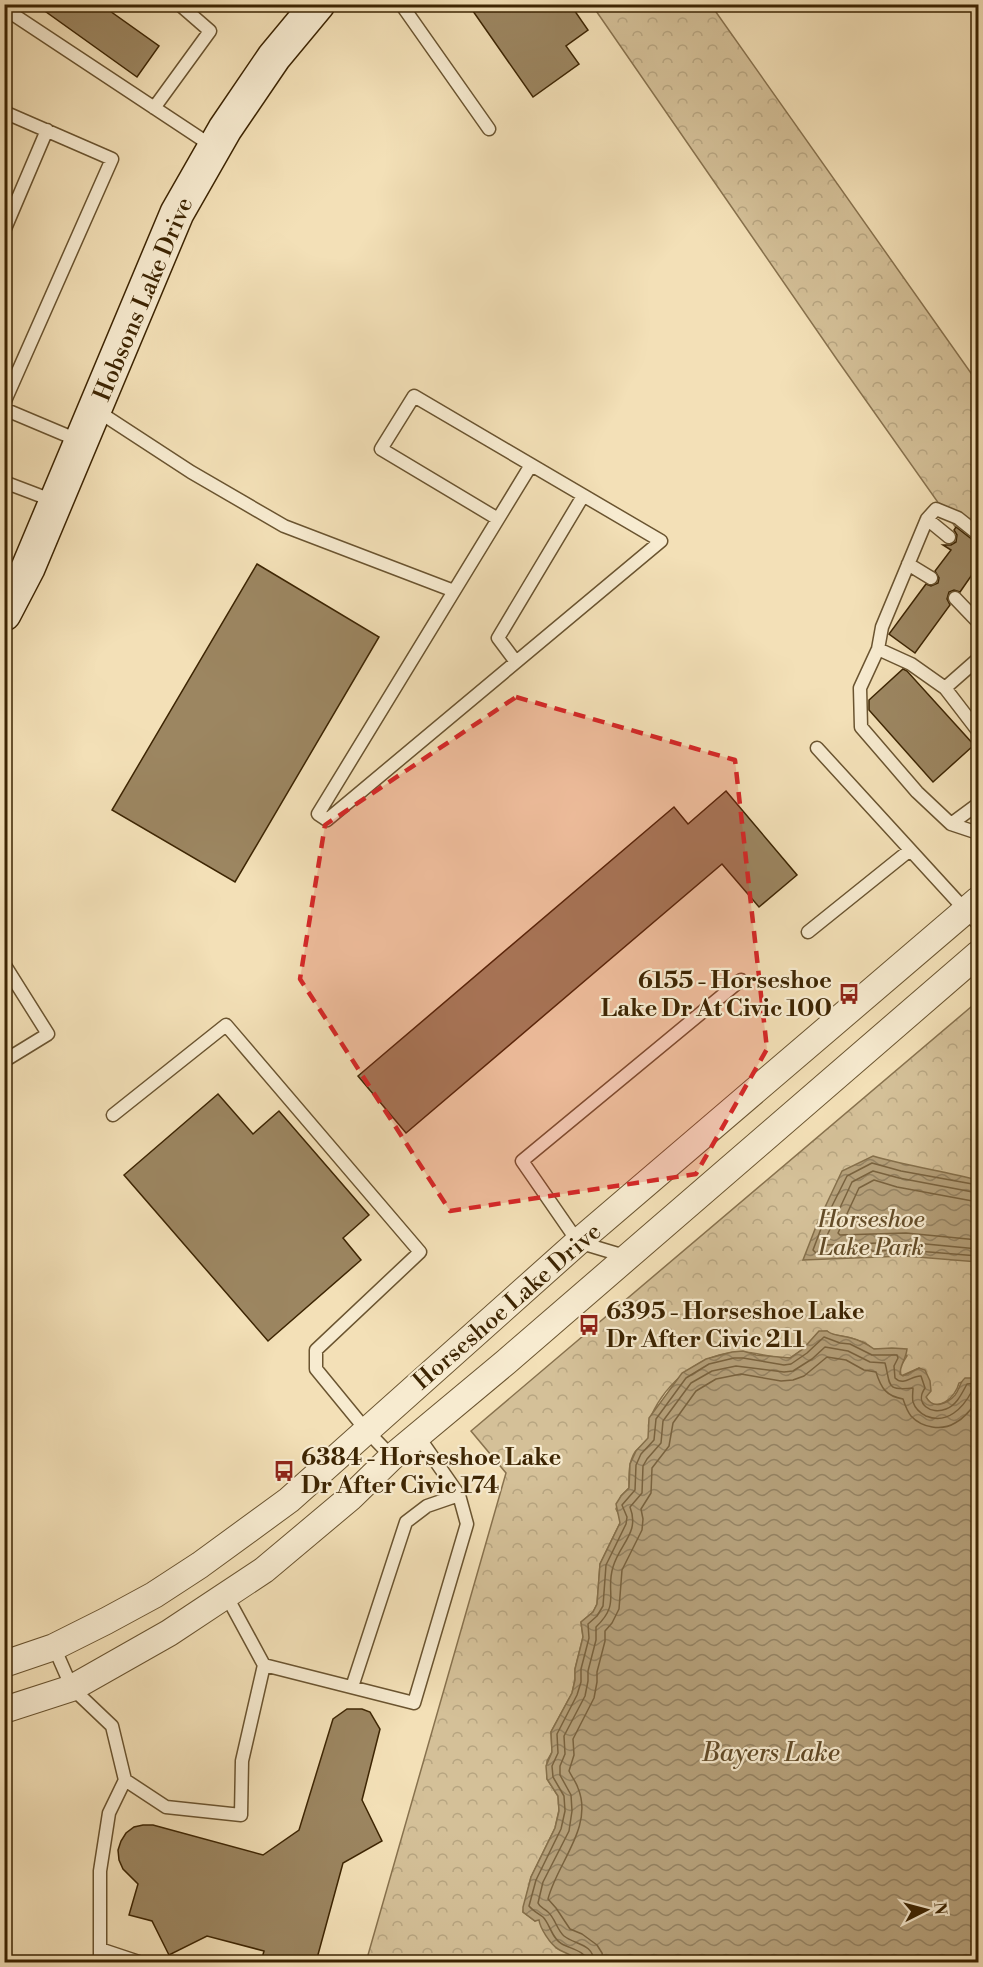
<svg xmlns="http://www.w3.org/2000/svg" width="983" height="1967" viewBox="0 0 983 1967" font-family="'Libre Bodoni',serif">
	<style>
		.park { fill: url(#park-crowns); stroke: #88724e; stroke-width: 1.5 }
		.water { fill: url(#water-waves); stroke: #856f4a; stroke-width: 1.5 }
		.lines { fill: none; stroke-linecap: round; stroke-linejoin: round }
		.shore { stroke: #79623e; stroke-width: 1.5 }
		.building { fill: #9c8661; stroke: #3d2503; stroke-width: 1.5 }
		.lane-casing { stroke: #6a5430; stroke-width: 15 }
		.street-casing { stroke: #6a5430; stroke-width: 28 }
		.secondary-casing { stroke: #3d2503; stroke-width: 36 }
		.lane { stroke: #f7ebd0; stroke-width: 12 }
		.street { stroke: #f7ebd0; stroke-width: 26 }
		.secondary { stroke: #f7ebd0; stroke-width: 33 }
		.marked { fill: #d62828; fill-opacity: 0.2; stroke: #d62828; stroke-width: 4.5; stroke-dasharray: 12 8; stroke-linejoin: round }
		.labels { text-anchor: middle; stroke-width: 4.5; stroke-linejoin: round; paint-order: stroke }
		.street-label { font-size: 24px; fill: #3d2503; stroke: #f7ebd0 }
		.poi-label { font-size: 24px; font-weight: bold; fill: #3d2503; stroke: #f7ebd0; text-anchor: start }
		.park-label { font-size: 24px; font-style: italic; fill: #634c28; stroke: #f7ebd0 }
		.water-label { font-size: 26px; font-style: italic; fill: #614a27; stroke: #f7ebd0 }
	</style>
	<defs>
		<pattern id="park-crowns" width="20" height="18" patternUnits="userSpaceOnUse" patternTransform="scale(1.5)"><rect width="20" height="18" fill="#d4c098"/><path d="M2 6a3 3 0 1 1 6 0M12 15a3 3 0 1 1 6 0" fill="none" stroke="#b7a581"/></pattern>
		<pattern id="water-waves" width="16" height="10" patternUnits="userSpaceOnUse" patternTransform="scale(1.5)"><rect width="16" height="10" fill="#b5a07a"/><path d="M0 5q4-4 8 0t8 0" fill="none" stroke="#948262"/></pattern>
	</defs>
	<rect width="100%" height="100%" fill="#f3e0b7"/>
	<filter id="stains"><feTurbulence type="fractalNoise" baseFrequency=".00333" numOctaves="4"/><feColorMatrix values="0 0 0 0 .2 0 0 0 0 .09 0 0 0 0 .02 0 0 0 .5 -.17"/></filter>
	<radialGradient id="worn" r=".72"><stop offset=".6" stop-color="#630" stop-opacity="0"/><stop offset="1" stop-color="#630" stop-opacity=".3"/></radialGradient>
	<path class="park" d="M592 5H711L978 383V559L838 361Z
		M978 1001V1378L975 1377 959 1383C956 1397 936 1415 926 1397L919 1368 901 1376 900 1367 907 1356 888 1349H873L865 1343 851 1338 831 1334 827 1331 819 1332 803 1349 790 1358C774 1360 756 1351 740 1352 701 1353 667 1381 651 1416 648 1423 651 1432 648 1439 645 1444 639 1447 635 1452 628 1463 629 1476 629 1488L621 1496 616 1509 621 1519 620 1523 600 1564 597 1604 593 1612 581 1622 583 1637 575 1669V1680L572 1693 551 1732 552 1752 547 1761V1779L558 1796 559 1810 555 1828 531 1877 523 1912 535 1921 539 1919 556 1948 571 1953 584 1962H366L506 1473 471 1431Z"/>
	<path class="water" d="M873 1156C907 1166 943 1171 978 1180V1262L905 1256 803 1260 817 1224 842 1171Z
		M819 1331H827C835 1337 842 1335 851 1338 859 1340 867 1344 874 1349L892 1348 907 1349C906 1359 900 1365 900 1374L903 1376 919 1368 925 1370 930 1381 931 1391 926 1397C933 1410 947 1404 955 1395 960 1389 959 1383 965 1378H978V1962H584C575 1956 566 1954 558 1949 550 1944 540 1928 539 1920L535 1921 523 1912V1907L531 1877 555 1828 559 1811 558 1796 547 1779 546 1766 552 1752 551 1732 572 1693 575 1680V1669L583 1637 581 1622 593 1612 597 1604 600 1564 620 1523 616 1504 621 1496 629 1488 630 1464 636 1451 648 1438 649 1418 682 1373 706 1359 732 1352 743 1351 756 1355 790 1358 803 1349Z"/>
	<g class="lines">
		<path class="shore" d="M978 1185 901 1171 872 1163 847 1176 822 1226 813 1250 816 1253 905 1250 978 1256
			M978 1193 899 1178 873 1171 852 1182 824 1242 827 1245 905 1242 978 1249
			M978 1202 897 1187 874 1180 859 1188 838 1233 840 1235 906 1233 978 1240
			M587 1962C586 1951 571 1949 562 1944 552 1939 550 1924 543 1917 538 1913 533 1911 529 1906L536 1880 561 1829 565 1811 564 1796 553 1777 552 1766 558 1753 557 1734 577 1695 581 1682V1669L589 1638 588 1624 597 1616 603 1606 606 1565 626 1524 627 1517 622 1505 635 1490 636 1465 641 1454 654 1440 656 1419 686 1378 709 1364 734 1358H743L784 1365 791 1364 807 1353 824 1337 840 1343 850 1344 872 1355H897L898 1358 894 1366 895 1378C904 1387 912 1375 921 1376L925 1388C914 1404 931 1415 946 1409 957 1405 962 1393 967 1384L978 1383
			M594 1962C593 1943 575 1945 564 1936 557 1930 555 1918 548 1912 544 1908 540 1908 538 1903L543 1882 569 1831 572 1811 571 1795 560 1775V1766L565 1754 564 1736 585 1696 588 1681V1671L596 1640V1627C621 1603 605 1593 613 1567 620 1543 640 1533 630 1507L642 1493 643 1466 647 1459 661 1443 663 1421 691 1383 712 1371 736 1366 784 1372 793 1371 812 1359 825 1347 848 1351 870 1362 885 1363C891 1385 885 1391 913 1388 913 1392 912 1397 913 1402 915 1408 920 1413 926 1416 947 1425 963 1408 972 1391H978
			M604 1962 602 1953 597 1945 582 1934 570 1929 556 1908 548 1899C557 1863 594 1827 578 1788 576 1782 572 1777 569 1771L574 1755 573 1739 594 1698 597 1682V1672L605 1641V1631L612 1623 619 1609 622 1570 642 1530 643 1519 641 1509 651 1493 652 1468 669 1446 673 1423 696 1391 716 1379 741 1374 781 1381 793 1380 804 1376 827 1357 846 1360 864 1370 876 1372C881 1388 886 1396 903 1399 905 1405 907 1411 911 1416 922 1428 942 1431 955 1423 965 1418 972 1408 978 1400"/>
	</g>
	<path class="building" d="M35 4H100L159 46 137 77Z
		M468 4H570L588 30 566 46 579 64 533 97Z
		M956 527 973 540 978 542V566L960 592 954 590 949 592 947 599 950 605 915 653 889 634 926 584 931 586 938 583 939 578 935 571 951 550 943 545H951L956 542 957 535 954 530Z
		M257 564 379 637 235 882 112 810Z
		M903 669 907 671 974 745 933 782 869 710V700Z
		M726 791 797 875 759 907 722 864 406 1133 358 1076 674 807 688 824Z
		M218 1094 253 1134 279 1111 369 1215 343 1238 361 1260 268 1341 124 1175Z
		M347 1709H362L370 1712 380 1729 362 1800 382 1841 343 1863 316 1962H261L264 1951 207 1936 169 1955 152 1921 129 1915 138 1884 123 1869 119 1860 118 1850 121 1841 126 1833 134 1827 143 1825H153L263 1855 299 1830 333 1719Z"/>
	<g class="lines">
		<defs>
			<path id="lane" d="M6 4 14 15 212 146
				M401 4 489 129
				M154 108 210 31 179 4
				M4 112 112 159 4 403
				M4 231 47 130
				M4 409 80 441
				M96 410 191 472 284 526 454 591
				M4 482 54 501
				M498 519 381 449 414 396C496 444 578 493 661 541L327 820 318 814 531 465
				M927 519 949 537
				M978 534 958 518 936 509 927 519 882 627 878 649 911 664 945 688 978 659
				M908 564 931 578
				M955 598 978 622
				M878 649 860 688 861 727 917 792 951 824 978 804
				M516 662 498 638 583 496
				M945 688 978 731
				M817 748 978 924
				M951 824 978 833
				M808 932 910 850
				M4 964 48 1034 4 1061
				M113 1115 226 1025 420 1252 316 1350V1369L366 1430 392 1457
				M628 1257 578 1242 522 1161 741 980
				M54 1647 72 1688 112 1726 125 1780 109 1813 100 1871V1962
				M264 1665 414 1703 467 1524 459 1495 418 1436
				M352 1687 406 1522 427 1506 459 1495
				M125 1780 166 1807 241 1815 242 1761 264 1665 226 1595
				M100 1949 139 1962"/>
			<path id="street" d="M4 1664 54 1647 106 1621 154 1595 200 1565 289 1500 578 1242 978 900
				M4 1710 72 1688 169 1633 264 1570 351 1497 392 1457 506 1362 978 954"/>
			<path id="secondary" d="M4 614 28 568 177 213 225 129 274 57 318 4"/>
		</defs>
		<use href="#lane" class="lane-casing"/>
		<use href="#street" class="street-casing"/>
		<use href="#secondary" class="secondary-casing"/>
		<use href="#lane" class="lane"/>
		<use href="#street" class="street"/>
		<use href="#secondary" class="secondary"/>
	</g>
	<path class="marked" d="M516 697 735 760 767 1049 696 1174 450 1211 300 979 325 825Z"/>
	<defs>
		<symbol id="bus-bare" viewBox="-9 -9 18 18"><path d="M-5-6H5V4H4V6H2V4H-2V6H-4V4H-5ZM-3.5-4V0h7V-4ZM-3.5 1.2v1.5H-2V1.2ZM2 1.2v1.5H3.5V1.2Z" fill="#8f2418" stroke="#f7ebd0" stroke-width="2.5" paint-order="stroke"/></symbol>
	</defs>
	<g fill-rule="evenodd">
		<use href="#bus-bare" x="834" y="979" width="30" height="30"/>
		<use href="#bus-bare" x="574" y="1310" width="30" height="30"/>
		<use href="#bus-bare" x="269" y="1456" width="30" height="30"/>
	</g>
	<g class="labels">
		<g class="street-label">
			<text transform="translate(143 299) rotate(-67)" y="8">Hobsons Lake Drive</text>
			<text transform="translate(507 1306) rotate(-41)" y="8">Horseshoe Lake Drive</text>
		</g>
		<g class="poi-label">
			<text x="832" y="988" text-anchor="end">6155 - Horseshoe<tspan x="832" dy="28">Lake Dr At Civic 100</tspan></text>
			<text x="606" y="1319">6395 - Horseshoe Lake<tspan x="606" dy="28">Dr After Civic 211</tspan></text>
			<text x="301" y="1465">6384 - Horseshoe Lake<tspan x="301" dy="28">Dr After Civic 174</tspan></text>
		</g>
		<g class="park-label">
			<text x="871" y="1227">Horseshoe<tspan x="871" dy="28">Lake Park</tspan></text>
		</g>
		<g class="water-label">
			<text x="771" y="1761">Bayers Lake</text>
		</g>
	</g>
	<rect width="983" height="1967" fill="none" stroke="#f3e0b7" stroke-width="24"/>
	<rect x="6" y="6" width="971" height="1955" fill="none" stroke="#3d2503" stroke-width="3"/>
	<rect x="12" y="12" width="959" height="1943" fill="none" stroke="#3d2503" stroke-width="1.5"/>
	<g transform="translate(926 1910) rotate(84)" stroke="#f7ebd0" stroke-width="4.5" paint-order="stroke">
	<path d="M0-4.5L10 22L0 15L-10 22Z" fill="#3d2503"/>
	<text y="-9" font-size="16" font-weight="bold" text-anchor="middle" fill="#3d2503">N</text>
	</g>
	<rect width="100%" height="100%" filter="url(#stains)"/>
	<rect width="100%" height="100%" fill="url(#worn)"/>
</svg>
